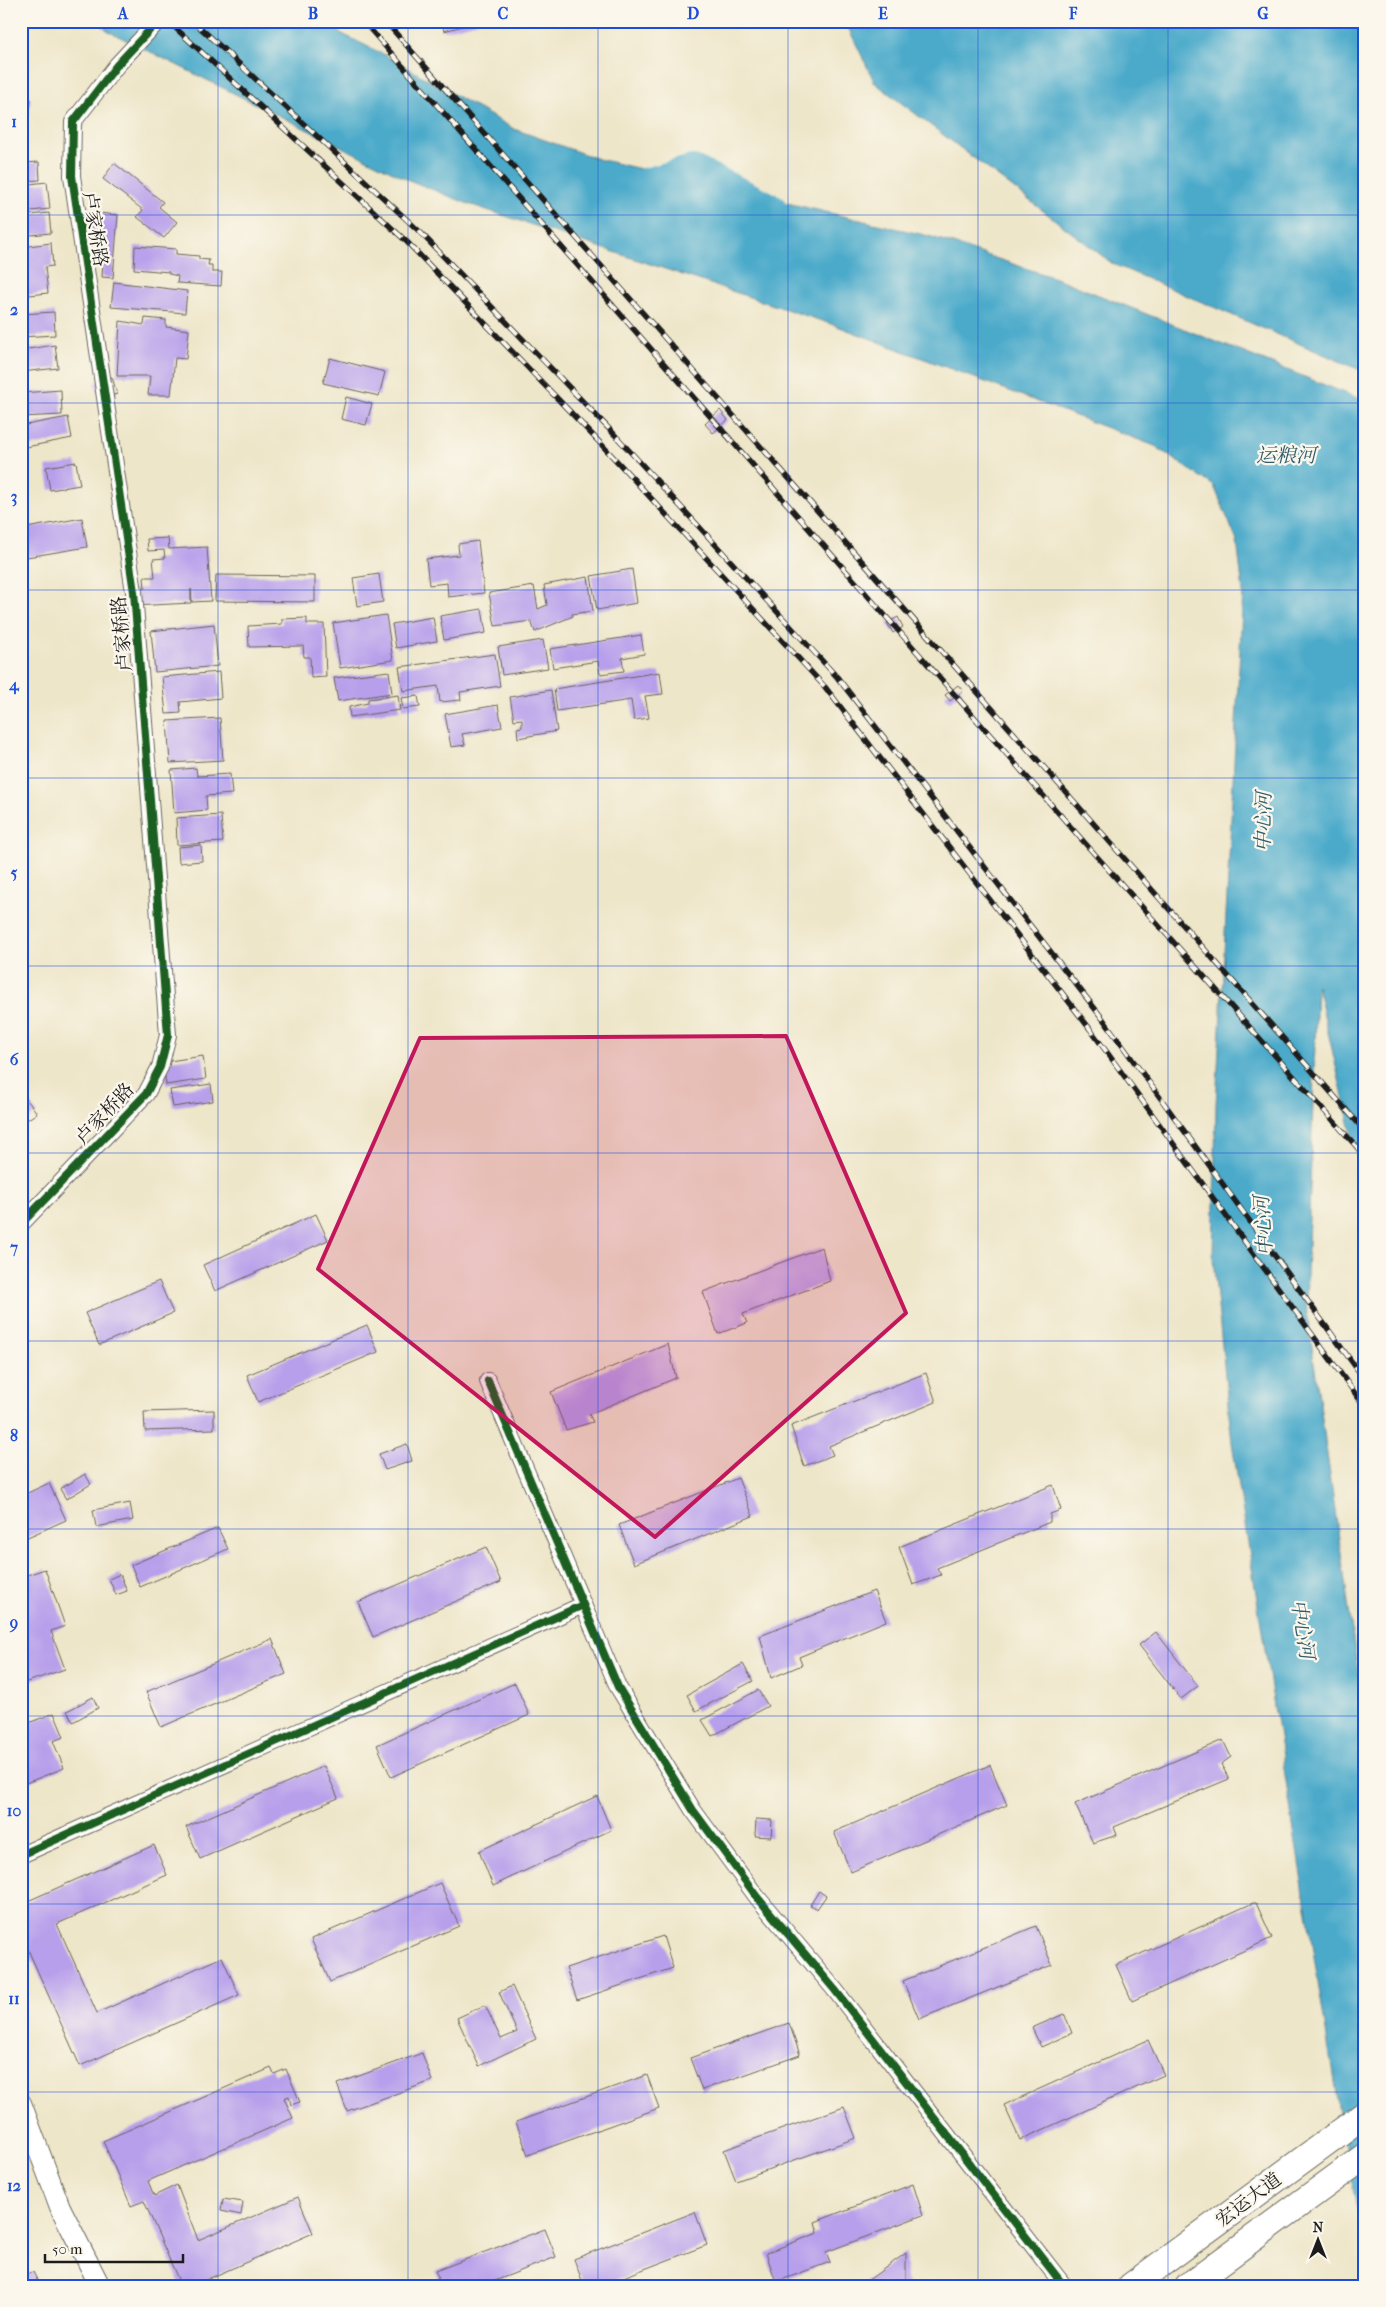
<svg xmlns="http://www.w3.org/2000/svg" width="1386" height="2307" viewBox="0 0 1386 2307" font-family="'IM FELL French Canon','Noto Serif SC',serif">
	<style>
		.water { fill: #4caaca; stroke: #346373 }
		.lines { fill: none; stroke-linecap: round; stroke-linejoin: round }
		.river { stroke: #4caaca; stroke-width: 32 }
		.building { fill: #b79feb }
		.minor-casing { stroke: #666359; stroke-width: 18 }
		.tertiary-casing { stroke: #666359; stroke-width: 22 }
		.primary-casing { stroke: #666359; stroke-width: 28 }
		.minor { stroke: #fff; stroke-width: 16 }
		.tertiary { stroke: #fff; stroke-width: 20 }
		.primary { stroke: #fff; stroke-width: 26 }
		.rail-casing { stroke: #1c1c1c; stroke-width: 5.5 }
		.rail { stroke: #fbf7ec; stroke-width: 4; stroke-dasharray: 11; stroke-linecap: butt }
		.cycleway-casing { stroke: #fbf7ec; stroke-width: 11 }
		.cycleway { stroke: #1b5e20; stroke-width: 8 }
		.marked { fill: #c2185b; fill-opacity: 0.2; stroke: #c2185b; stroke-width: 4; stroke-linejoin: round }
		.grid { fill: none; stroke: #1d4ed8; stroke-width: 1; stroke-opacity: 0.55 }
		.labels { text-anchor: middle; stroke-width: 4.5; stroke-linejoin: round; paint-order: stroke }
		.street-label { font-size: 19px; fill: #1c1c1c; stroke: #fbf7ec }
		.water-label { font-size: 20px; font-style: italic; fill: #325c6a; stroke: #fbf7ec }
		.neatline { fill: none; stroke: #1d4ed8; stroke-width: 2 }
		.grid-label { font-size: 16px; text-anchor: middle; font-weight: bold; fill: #1d4ed8 }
	</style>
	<rect width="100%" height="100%" fill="#fbf7ec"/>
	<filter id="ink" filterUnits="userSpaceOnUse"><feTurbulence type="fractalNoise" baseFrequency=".02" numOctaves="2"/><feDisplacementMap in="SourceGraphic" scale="10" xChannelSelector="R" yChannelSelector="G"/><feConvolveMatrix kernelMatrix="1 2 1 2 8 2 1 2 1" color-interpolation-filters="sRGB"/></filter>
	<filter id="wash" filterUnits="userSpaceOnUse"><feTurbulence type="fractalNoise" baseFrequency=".0096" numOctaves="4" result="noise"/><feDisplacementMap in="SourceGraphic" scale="20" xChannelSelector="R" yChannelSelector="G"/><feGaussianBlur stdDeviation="1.12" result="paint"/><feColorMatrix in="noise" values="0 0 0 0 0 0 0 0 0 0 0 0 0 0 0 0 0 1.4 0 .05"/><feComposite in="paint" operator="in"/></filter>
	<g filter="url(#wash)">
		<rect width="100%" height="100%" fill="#eee6c9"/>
		<path class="water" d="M96 21H316L385 55 514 129 598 159 929 236 1061 280 1365 401V1191L1317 985 1306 1305 1365 1723V2248L1343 2138 1232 1443 1213 1258 1216 1105 1243 591 1237 541 1214 486 1155 446 837 326 466 203 409 180 110 32Z
			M845 21H1365V372L1113 264 875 83Z"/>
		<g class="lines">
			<path class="river" d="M631 188 693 171 771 209"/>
		</g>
		<g id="blocks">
			<path class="building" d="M442 21H478V22L444 31Z
				M21 98 31 99 26 131 21 130Z
				M21 133H24L25 163 39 162 40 180 21 181Z
				M114 163 163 202 159 207 177 222 164 238 137 217 143 210 103 179Z
				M47 182 50 209 21 212V185Z
				M87 212 118 215 113 278 102 277 105 234 85 232Z
				M49 213 51 233 21 236V216Z
				M51 243 53 266 45 267 48 293 21 296V247Z
				M135 246 176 249V254L199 256V259L209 260 208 265H212V272H222L221 286 177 283 178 276 169 274V272L134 269Z
				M114 282 187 291 185 313 111 307Z
				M54 312 55 335 21 337V314Z
				M145 318 166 320V327L189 330 186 359 175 358 171 395H148L150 376H117L120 321 144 325Z
				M55 345 58 368 21 372V350Z
				M330 358 385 372 379 396 323 383Z
				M112 377 117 394 101 399 95 383Z
				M61 390 62 415 21 417V393Z
				M346 397 372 404 366 425 341 419Z
				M720 410 728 420 713 433 705 424Z
				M68 417 72 438 21 448V426Z
				M76 462 80 485 50 490 46 467Z
				M82 518 87 547 21 558V529Z
				M168 538 169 549 207 547 211 601 192 602 191 589V603L133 606 132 589 145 588 144 577H155L153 559 165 558 164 550 148 551 147 539Z
				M478 541 484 593 448 597 447 583 429 585 426 559 459 555 458 544Z
				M632 569 637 603 597 610 591 576Z
				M379 574 383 602 357 606 353 578Z
				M216 575 315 576V602L215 601Z
				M588 577 593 611 572 614 573 616 535 632 531 621 495 626 489 593 534 586 538 609 547 605 544 585Z
				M482 609 486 633 444 640 440 616Z
				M386 615 393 660 340 668 333 623Z
				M433 617 437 641 396 648 392 624Z
				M898 617 903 627 893 633 887 623Z
				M307 618V624H324L326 677 311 678 310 657H304L303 646 249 647 248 626 282 624V619Z
				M214 624 218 666 155 672 151 631Z
				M641 635 644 654 622 658 624 671 600 674 598 661 553 668 550 649Z
				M543 640 548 668 502 675 498 647Z
				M495 654 500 686 460 692 461 700 440 702 438 686 403 691 399 667Z
				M389 671 392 693 338 701 334 678Z
				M219 672 221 698 180 702 181 713 166 714 162 677Z
				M660 672 663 694 645 696 649 718 634 720 631 700 557 711 554 689Z
				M958 685 963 691 950 701 945 695Z
				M551 690 557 731 518 738 517 728 522 727V719L514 720 510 697Z
				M398 695 400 710 350 717 349 707 368 703V699Z
				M418 696 420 707 403 709 401 698Z
				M498 705 502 727 462 734 465 745 451 747 445 714Z
				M220 718 223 760 170 763 167 721Z
				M196 768 197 776 230 774 232 794 206 796 207 810 174 813 171 770Z
				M221 815 223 842 177 845 176 818Z
				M201 845 202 861 179 863 178 847Z
				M203 1056 206 1079 166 1085 163 1062Z
				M211 1084 213 1101 173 1107 170 1090Z
				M21 1092 37 1113 21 1124Z
				M316 1214 328 1240 215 1291 203 1265Z
				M822 1247 830 1281 743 1314 747 1323 718 1334 703 1292Z
				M159 1281 173 1313 99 1345 85 1313Z
				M367 1325 378 1352 258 1402 247 1375Z
				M668 1344 676 1378 589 1414 593 1422 566 1430 551 1392Z
				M926 1373 936 1402 829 1446 833 1455 804 1466 791 1426Z
				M214 1410V1429L145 1431 144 1412Z
				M407 1444 412 1461 385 1470 379 1454Z
				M85 1474 91 1484 66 1499 60 1489Z
				M738 1478 753 1516 634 1564 619 1525Z
				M49 1483 66 1520 21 1540V1496Z
				M1053 1485 1061 1510 1050 1514V1522L937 1568 941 1575 913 1585 899 1547Z
				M130 1503 133 1520 96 1527 93 1510Z
				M218 1528 228 1549 140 1587 131 1565Z
				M486 1547 501 1582 373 1637 358 1602Z
				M45 1569 65 1626 51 1631 65 1669 21 1684V1577Z
				M120 1574 127 1591 116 1595 109 1579Z
				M874 1591 886 1621 799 1657 802 1665 771 1678 760 1636Z
				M1156 1632 1198 1686 1181 1699 1139 1645Z
				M272 1639 286 1674 161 1727 146 1692Z
				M743 1664 753 1681 696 1711 687 1695Z
				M515 1683 529 1715 391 1777 377 1745Z
				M758 1690 768 1706 712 1736 702 1720Z
				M93 1697 98 1708 73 1722 67 1711Z
				M54 1713 64 1737 53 1741 64 1768 21 1785V1726Z
				M1223 1740 1231 1757 1221 1764 1229 1779 1114 1827 1117 1835 1093 1843 1075 1804Z
				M990 1765 1007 1805 851 1872 834 1832Z
				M324 1766 338 1798 200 1859 186 1827Z
				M597 1796 611 1830 493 1886 479 1851Z
				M756 1819 772 1820 771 1837 755 1836Z
				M154 1845 167 1875 57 1924 97 2013 222 1957 239 1995 80 2066 21 1934V1904Z
				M440 1883 459 1926 330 1982 311 1939Z
				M819 1891 826 1896 817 1909 810 1905Z
				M1253 1903H1256L1272 1938 1132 2001 1116 1965Z
				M1036 1926 1052 1965 919 2019 903 1981Z
				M663 1936 673 1968 577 2000 566 1968Z
				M512 1986 536 2039 479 2066 457 2018 485 2005 501 2039 517 2032 499 1992Z
				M1064 2014 1072 2033 1041 2047 1032 2028Z
				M789 2023 800 2055 702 2090 690 2058Z
				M1148 2040 1164 2075 1020 2140 1004 2105Z
				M422 2053 432 2081 347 2111 337 2084Z
				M271 2068 274 2074 286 2069 300 2102 291 2105 289 2096 284 2098 293 2118 148 2181 154 2196 177 2185 198 2240 298 2197 313 2233 192 2286H181L144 2201 131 2206 103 2141Z
				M647 2075 659 2108 528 2155 516 2122Z
				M844 2107 856 2138 736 2181 724 2150Z
				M913 2184 923 2215 826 2252 830 2262 776 2282 766 2253 818 2233 815 2222Z
				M223 2199 243 2202 241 2215 221 2211Z
				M695 2212 707 2245 600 2286H584L574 2259Z
				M545 2229 556 2257 482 2286H420L439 2278 435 2271Z
				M906 2253V2280L910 2286H860Z
				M33 2272 40 2286H21V2277Z"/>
		</g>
	</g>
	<g filter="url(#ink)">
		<use href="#blocks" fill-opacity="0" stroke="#666359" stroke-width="1"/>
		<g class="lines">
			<defs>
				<path id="minor" d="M21 1224 146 1094 160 1067 168 1035 134 592 72 176 73 122 117 65 158 21
					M488 1381 618 1687 693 1810 757 1897 835 1990 1064 2286
					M21 1855 583 1605"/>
				<path id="tertiary" d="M21 2103 60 2207 100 2286"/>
				<path id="primary" d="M1131 2286 1365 2114
					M1188 2286 1365 2156"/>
			</defs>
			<use href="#minor" class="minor-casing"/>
			<use href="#tertiary" class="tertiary-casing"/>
			<use href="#primary" class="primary-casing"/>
			<use href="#minor" class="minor"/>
			<use href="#tertiary" class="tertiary"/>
			<use href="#primary" class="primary"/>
			<defs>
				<path id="rail" d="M168 21 407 242 602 445 825 687 1090 1029 1365 1407
					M193 21 419 231 614 434 837 677 1103 1019 1365 1380
					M363 21 1091 850 1365 1156
					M385 21 1365 1131"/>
			</defs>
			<use href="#rail" class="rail-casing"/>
			<use href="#rail" class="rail"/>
			<defs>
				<path id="cycleway" d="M21 1224 146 1094 160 1067 168 1035 134 592 72 176 73 122 117 65 158 21
					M488 1381 618 1687 693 1810 757 1897 835 1990 1064 2286
					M21 1855 583 1605"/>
			</defs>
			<use href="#cycleway" class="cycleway-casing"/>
			<use href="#cycleway" class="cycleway"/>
		</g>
	</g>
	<path class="marked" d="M786 1036 906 1313 655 1537 318 1269 420 1038Z"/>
	<path class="grid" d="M218 21V2286M408 21V2286M598 21V2286M788 21V2286M978 21V2286M1168 21V2286M21 215H1365M21 403H1365M21 590H1365M21 778H1365M21 966H1365M21 1153H1365M21 1341H1365M21 1529H1365M21 1716H1365M21 1904H1365M21 2092H1365"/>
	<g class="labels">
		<g class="street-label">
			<text transform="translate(96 229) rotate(81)" y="7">卢家桥路</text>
			<text transform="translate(121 634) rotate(-95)" y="7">卢家桥路</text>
			<text transform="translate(104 1113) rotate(-47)" y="7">卢家桥路</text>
			<text transform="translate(1248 2199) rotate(-37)" y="7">宏运大道</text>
		</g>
		<g class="water-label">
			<text x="1286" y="462">运粮河</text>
			<text transform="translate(1263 822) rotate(-89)" y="7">中心河</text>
			<text transform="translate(1263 1226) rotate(-94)" y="7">中心河</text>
			<text transform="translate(1303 1629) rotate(81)" y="7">中心河</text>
		</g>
	</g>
	<rect width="1386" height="2307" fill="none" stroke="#fbf7ec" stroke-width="55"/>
	<g transform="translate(1318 2240)" stroke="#fbf7ec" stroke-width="4" paint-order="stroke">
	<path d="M0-4L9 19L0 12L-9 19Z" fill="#1c1c1c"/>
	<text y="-8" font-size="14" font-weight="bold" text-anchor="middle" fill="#1c1c1c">N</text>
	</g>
	<path d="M45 2254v8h138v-8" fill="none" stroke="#1c1c1c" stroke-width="2.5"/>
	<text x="52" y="2254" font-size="15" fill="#1c1c1c" stroke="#fbf7ec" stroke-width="4" paint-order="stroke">50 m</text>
	<rect x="28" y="28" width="1330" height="2252" class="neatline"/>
	<g class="grid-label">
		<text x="123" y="19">A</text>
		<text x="313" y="19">B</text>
		<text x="503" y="19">C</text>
		<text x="693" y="19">D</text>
		<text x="883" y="19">E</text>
		<text x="1073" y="19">F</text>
		<text x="1263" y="19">G</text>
		<text x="14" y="127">1</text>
		<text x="14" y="315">2</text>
		<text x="14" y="502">3</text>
		<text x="14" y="690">4</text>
		<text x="14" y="878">5</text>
		<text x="14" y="1065">6</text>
		<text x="14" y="1253">7</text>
		<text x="14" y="1441">8</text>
		<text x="14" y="1628">9</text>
		<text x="14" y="1816">10</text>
		<text x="14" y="2004">11</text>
		<text x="14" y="2191">12</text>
	</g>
</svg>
